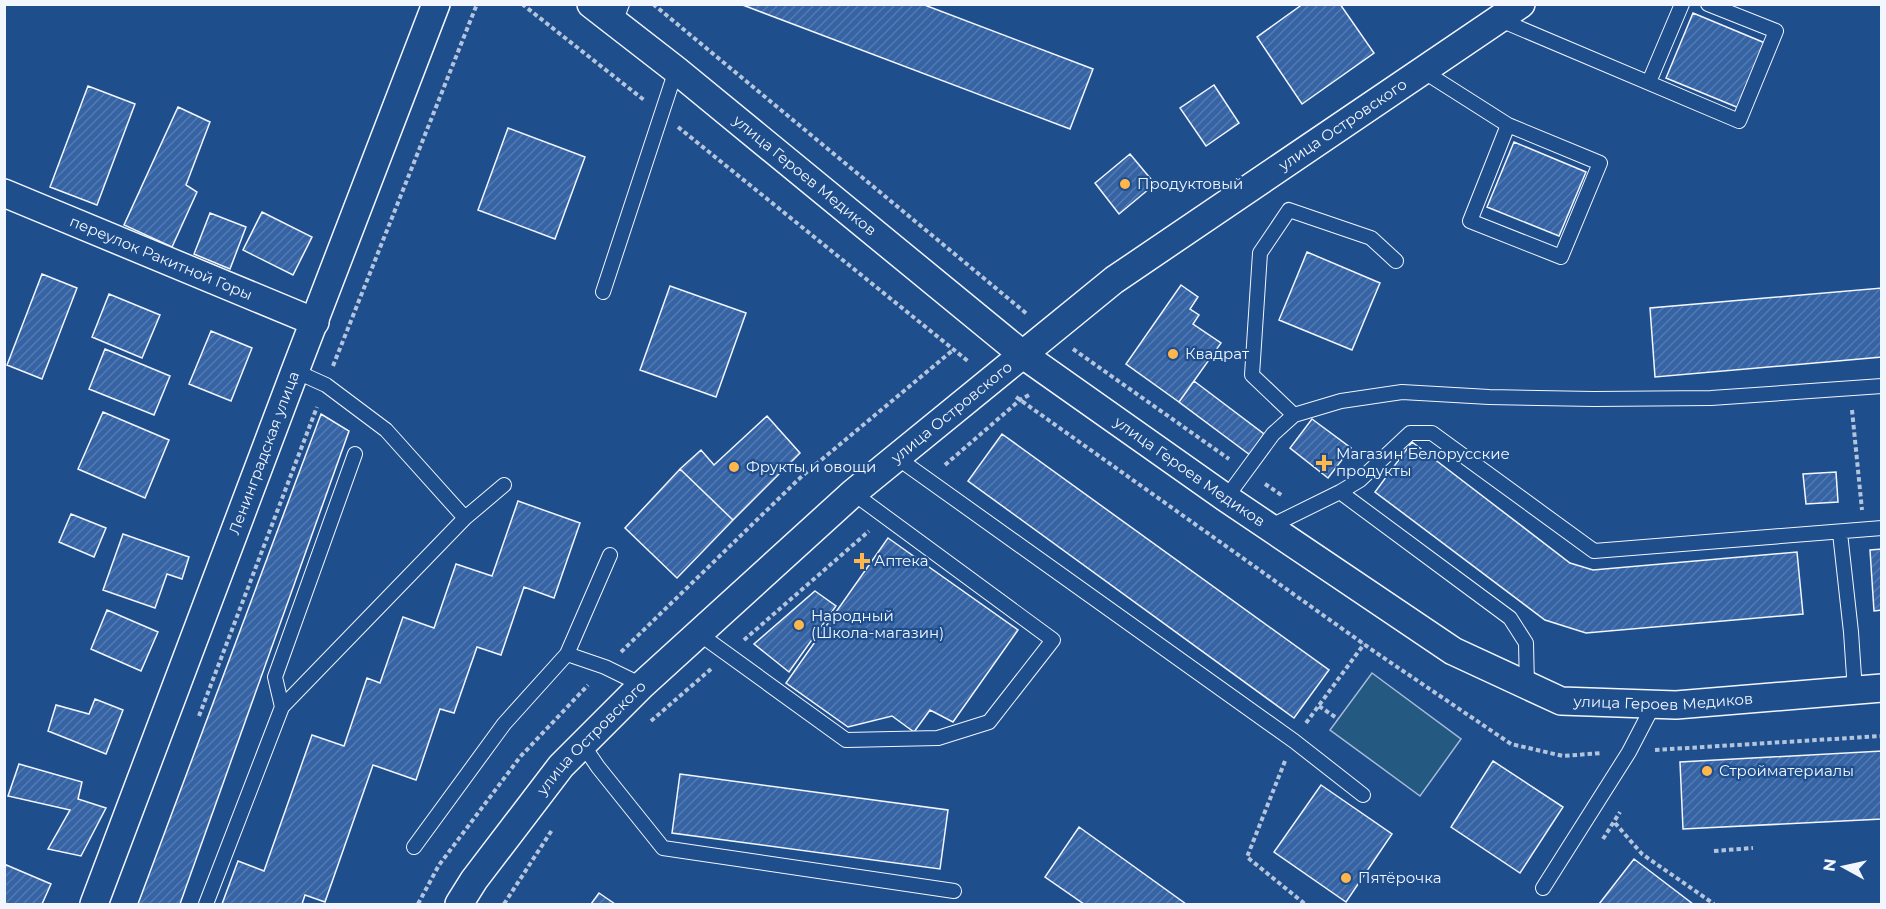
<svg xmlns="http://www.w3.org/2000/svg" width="1886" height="909" viewBox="0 0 1886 909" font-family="Montserrat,sans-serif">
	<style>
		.green { fill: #245a82; stroke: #a8bbd7; stroke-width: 1.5 }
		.building { fill: url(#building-hatch); stroke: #f2f6ff; stroke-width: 1.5 }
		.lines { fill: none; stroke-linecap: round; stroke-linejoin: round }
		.service-casing { stroke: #f2f6ff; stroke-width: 16 }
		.minor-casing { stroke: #f2f6ff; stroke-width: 30 }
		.path { stroke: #b3c4dc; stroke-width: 4; stroke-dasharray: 4.5 3; stroke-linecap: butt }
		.service { stroke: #1f4e8c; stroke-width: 14 }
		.minor { stroke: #1f4e8c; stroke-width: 27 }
		.poi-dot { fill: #ffb74d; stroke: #1f4e8c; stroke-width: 2 }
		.labels { text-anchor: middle; stroke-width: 4.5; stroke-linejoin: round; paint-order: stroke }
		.street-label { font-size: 15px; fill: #f2f6ff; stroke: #1f4e8c }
		.poi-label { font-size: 15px; fill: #f2f6ff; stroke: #1f4e8c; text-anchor: start }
	</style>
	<defs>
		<pattern id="building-hatch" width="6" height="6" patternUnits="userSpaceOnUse" patternTransform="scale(1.5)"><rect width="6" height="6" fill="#3563a3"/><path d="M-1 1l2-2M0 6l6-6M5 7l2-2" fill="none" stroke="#537ab1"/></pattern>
	</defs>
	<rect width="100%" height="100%" fill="#1f4e8c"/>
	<path class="green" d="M1372 673 1461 739 1420 796 1330 730Z"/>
	<path class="building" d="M740 4H922L1093 69 1070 129Z
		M1303 4H1340L1374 53 1302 104 1257 37Z
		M1693 13 1765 43 1739 108 1666 78Z
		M1214 85 1239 123 1206 146 1180 108Z
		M88 86 135 104 97 205 50 187Z
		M178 107 210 122 186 185 197 192 172 247 124 225Z
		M508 128 585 157 555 239 478 210Z
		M1514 142 1586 172 1559 236 1487 207Z
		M1130 154 1155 184 1119 214 1095 183Z
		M262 212 312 237 293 275 243 250Z
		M210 213 246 227 230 269 194 254Z
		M1307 252 1380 283 1352 350 1279 320Z
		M42 274 77 288 42 379 7 365Z
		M1181 285 1198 297 1190 309 1199 315 1193 324 1221 343 1179 402 1126 364Z
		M670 286 746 313 716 397 640 370Z
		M1882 288V357L1655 377 1650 308Z
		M109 294 160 315 142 358 92 337Z
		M211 331 252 348 231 401 189 384Z
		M105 349 170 376 154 415 89 389Z
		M1194 381 1264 434 1250 455 1179 402Z
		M103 412 169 440 145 498 78 469Z
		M321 414 349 431 180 904H138Z
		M767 416 800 453 733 520 680 469 701 450 714 465Z
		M1312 419 1351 448 1328 478 1290 448Z
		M1002 434 1329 670 1294 718 968 481Z
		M1412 442 1570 563 1593 570 1797 552 1803 614 1586 633 1545 620 1375 492Z
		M680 469 733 520 677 578 625 528Z
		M1836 472 1838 502 1806 504 1803 474Z
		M518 501 580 523 554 598 524 587 501 655 477 647 454 713 440 709 416 780 373 765 325 902 305 895 302 904H222L238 861 264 871 312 735 344 746 367 678 380 683 403 617 434 628 456 564 492 576Z
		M71 514 106 528 94 557 59 542Z
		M123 534 189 557 182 579 167 574 155 608 103 590Z
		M888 538 1018 630 953 722 930 710 914 732 892 716 848 727 786 683Z
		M1882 549V610L1874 611 1870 550Z
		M815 591 836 606 789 672 754 644Z
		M107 610 158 632 141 671 91 649Z
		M95 699 123 710 106 754 48 731 56 705 89 714Z
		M1882 751V819L1683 829 1680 762Z
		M1493 761 1563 807 1520 873 1451 827Z
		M19 764 82 782 78 799 106 808 81 856 48 849 70 810 8 796Z
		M680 774 948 810 940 869 672 833Z
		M1321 785 1392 834 1346 902 1274 852Z
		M1079 827 1186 904H1084L1045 877Z
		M1634 859 1693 904H1599Z
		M4 864 51 884 42 904H4Z
		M599 893 615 904H591Z"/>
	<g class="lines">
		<defs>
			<path id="service" d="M1498 19 1739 121 1776 31 1708 4
				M615 22 622 4
				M1423 71 1508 125 1600 163 1561 257 1470 221 1508 125
				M1649 82 1682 4
				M603 292 676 70
				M295 371 326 385 386 430 465 518
				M1294 415 1252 375 1260 253 1289 210 1371 238 1396 261
				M896 457 1294 741 1363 795
				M1340 492 1510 618 1526 643 1527 686
				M1226 498 1273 434 1294 415 1341 401 1402 392 1489 397 1594 399 1711 398 1882 386
				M1269 527 1340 492 1360 480 1410 433H1432L1594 551 1882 528
				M1840 533 1851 632 1855 691
				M698 633 846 740 938 738 989 722 1053 640 853 493
				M567 654 610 555
				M282 707 275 677 355 454
				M583 745 598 767 663 848 954 891
				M414 847 504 724 567 654 605 667 642 685
				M1543 888 1629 752 1654 704
				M206 904 282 707 465 518 504 485"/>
			<g id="minor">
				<path id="s1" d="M591 4 676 70 1022 354 1226 498 1453 651 1561 701 1676 705 1882 688"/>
				<path id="s2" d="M4 193 315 322"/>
				<path id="s3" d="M94 904 295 371 436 4"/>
				<path id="s4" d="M459 904 474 880 561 766 642 685 853 493 1114 280 1521 4"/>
			</g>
		</defs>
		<use href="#service" class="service-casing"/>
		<use href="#minor" class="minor-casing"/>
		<path class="path" d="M522 4 644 100
			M653 4 1027 314
			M678 127 969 362
			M1073 349 1229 459
			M333 366 477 4
			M1016 397 1375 652 1511 744 1563 756 1602 753
			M1852 410 1862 510
			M945 465 1020 400 1029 395
			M1265 484 1283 496
			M744 640 869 531
			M621 652 802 476 953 350
			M1319 706 1338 719
			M199 716 317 407
			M651 721 711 669
			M1306 723 1364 644
			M1655 750 1882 736
			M1285 761 1247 857 1305 904
			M1615 823 1642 854 1714 904
			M1603 839 1620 812
			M1714 851 1753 848
			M418 904 439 865 520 757 588 685
			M504 904 552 830"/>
		<use href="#service" class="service"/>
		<use href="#minor" class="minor"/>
	</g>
	<g class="poi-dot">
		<circle cx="1125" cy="184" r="6"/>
		<circle cx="1173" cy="354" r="6"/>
		<path d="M1321 454h6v6h6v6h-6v6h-6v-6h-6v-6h6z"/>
		<circle cx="734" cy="467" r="6"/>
		<path d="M859 552h6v6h6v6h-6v6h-6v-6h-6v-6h6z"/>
		<circle cx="799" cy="625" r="6"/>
		<circle cx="1707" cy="771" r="6"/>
		<circle cx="1346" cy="878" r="6"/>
	</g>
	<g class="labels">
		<g class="street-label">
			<text dy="5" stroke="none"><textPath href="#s4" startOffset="1185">улица Островского</textPath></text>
			<text dy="5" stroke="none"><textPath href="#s1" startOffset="274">улица Героев Медиков</textPath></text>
			<text dy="5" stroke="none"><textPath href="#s2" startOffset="170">переулок Ракитной Горы</textPath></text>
			<text dy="5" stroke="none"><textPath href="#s4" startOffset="699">улица Островского</textPath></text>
			<text dy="5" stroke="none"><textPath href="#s3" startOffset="482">Ленинградская улица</textPath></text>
			<text dy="5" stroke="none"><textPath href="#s1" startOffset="760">улица Героев Медиков</textPath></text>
			<text dy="5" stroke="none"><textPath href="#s1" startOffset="1300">улица Героев Медиков</textPath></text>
			<text dy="5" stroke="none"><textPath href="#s4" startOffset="213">улица Островского</textPath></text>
		</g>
		<g class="poi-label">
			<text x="1137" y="189">Продуктовый</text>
			<text x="1185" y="359">Квадрат</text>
			<text x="1336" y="459">Магазин Белорусские<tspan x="1336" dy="17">продукты</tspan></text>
			<text x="746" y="472">Фрукты и овощи</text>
			<text x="874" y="566">Аптека</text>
			<text x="811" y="621">Народный<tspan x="811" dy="17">(Школа-магазин)</tspan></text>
			<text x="1719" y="776">Стройматериалы</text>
			<text x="1358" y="883">Пятёрочка</text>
		</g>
	</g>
	<rect width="1886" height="909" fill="none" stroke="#f2f6ff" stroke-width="12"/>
	<g transform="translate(1844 867) rotate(278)" stroke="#1f4e8c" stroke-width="4.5" paint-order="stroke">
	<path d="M0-4.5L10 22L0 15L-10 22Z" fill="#f2f6ff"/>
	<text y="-9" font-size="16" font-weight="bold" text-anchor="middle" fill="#f2f6ff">N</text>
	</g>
</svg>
